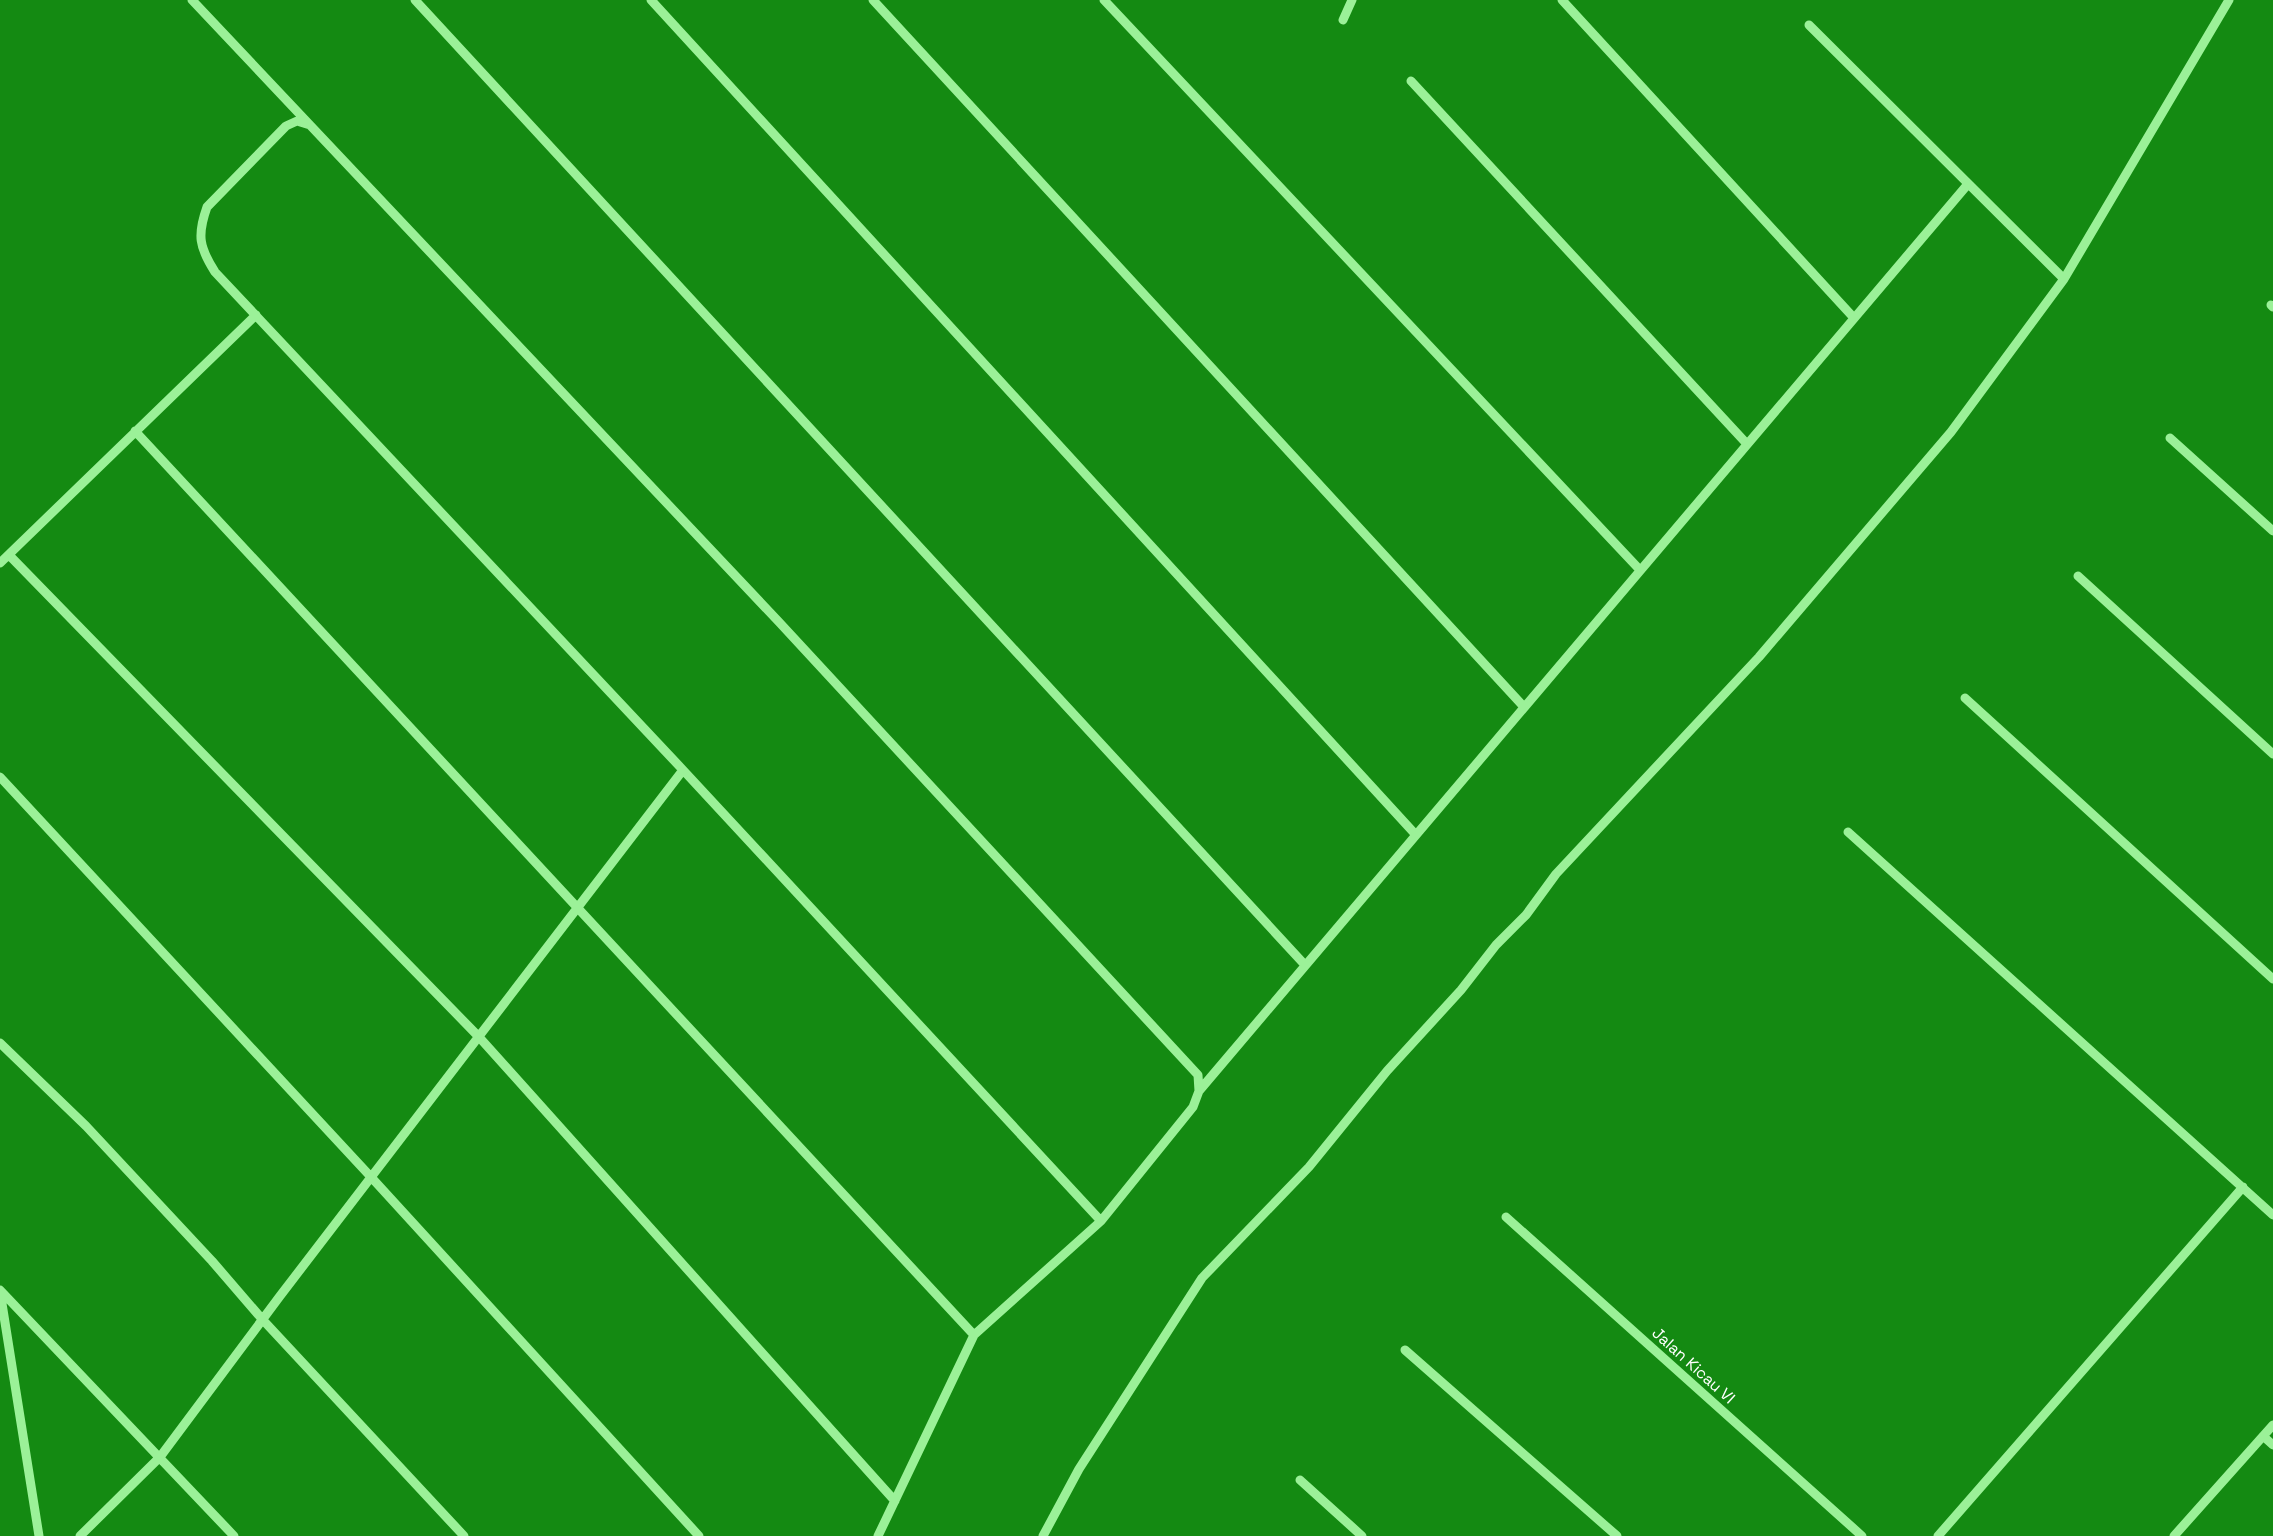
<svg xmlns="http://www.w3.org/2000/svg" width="2273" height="1536" viewBox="0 0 2273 1536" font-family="'Space Grotesk',sans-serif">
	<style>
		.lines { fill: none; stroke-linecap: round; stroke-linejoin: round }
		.minor { stroke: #9bf198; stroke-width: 9 }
		.labels { text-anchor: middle; stroke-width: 5; stroke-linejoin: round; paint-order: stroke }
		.street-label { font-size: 16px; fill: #fff; stroke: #148a12 }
	</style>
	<rect width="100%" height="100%" fill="#148a12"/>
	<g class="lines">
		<path class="minor" d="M192 0 779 622 1198 1075 1199 1091 1193 1107 1101 1221 974 1335 878 1536
			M415 0 1305 965
			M651 0 1416 835
			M873 0 1524 707
			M1104 0 1640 570
			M1562 0 1854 318
			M1343 20 1352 0
			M1809 25 2064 279
			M1411 81 1747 444
			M310 125 297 121 286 126 207 207C197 235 199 247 215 272L683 770 1101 1221
			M2271 305 2273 307
			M135 431 974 1335
			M2170 438 2273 531
			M9 555 479 1037 895 1501
			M0 563 256 315
			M2078 576 2273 754
			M1965 698 2273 979
			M0 777 371 1177 699 1536
			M1848 832 2273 1215
			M0 1043 86 1126 212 1261 262 1319 464 1536
			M1199 1091 1968 184
			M1506 1217 1862 1536
			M0 1290 234 1536
			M0 1291 39 1536
			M1405 1350 1617 1536
			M2263 1436 2273 1445
			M1300 1480 1362 1536
			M80 1536 160 1457 280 1296 683 770
			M1043 1536 1079 1469 1202 1278 1309 1167 1387 1071 1461 990 1496 945 1526 915 1556 874 1759 657 1951 432 2064 279 2229 0
			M1938 1536 2243 1187
			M2174 1536 2273 1425"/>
	</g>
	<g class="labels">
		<g class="street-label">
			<text transform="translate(1694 1365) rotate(42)" y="6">Jalan Kicau VI</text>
		</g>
	</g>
</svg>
